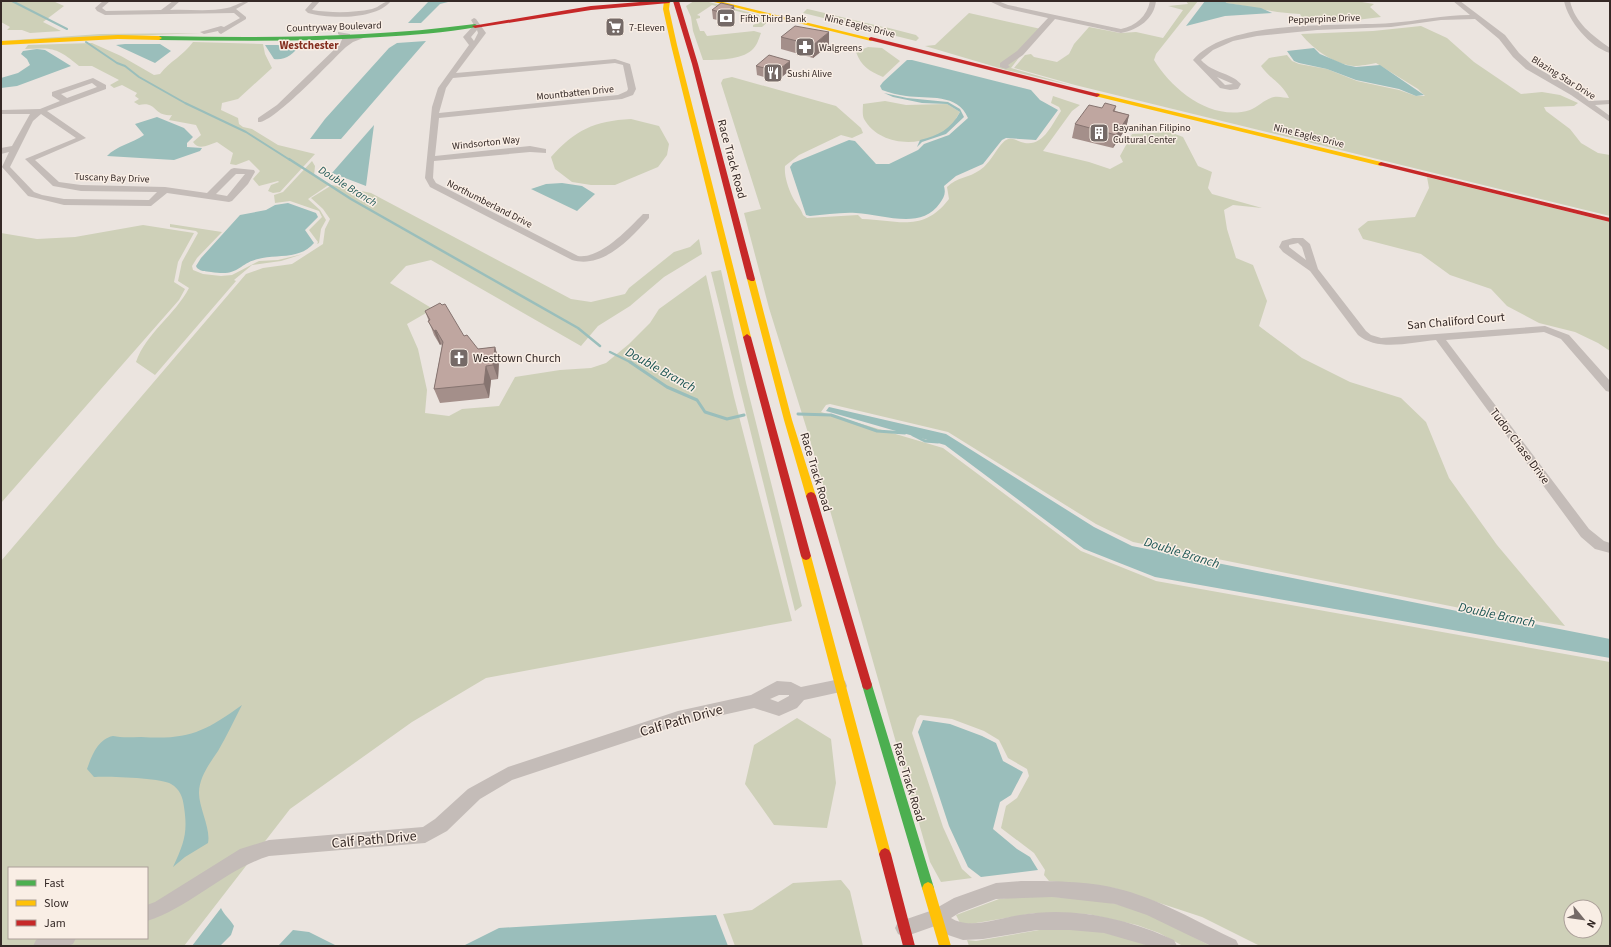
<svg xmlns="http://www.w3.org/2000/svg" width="1611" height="947" viewBox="0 0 1611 947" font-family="'Source Sans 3',sans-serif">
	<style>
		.green { fill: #ced0b8; fill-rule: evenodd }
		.water { fill: #9abebb }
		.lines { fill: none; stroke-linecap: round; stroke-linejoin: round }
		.stream-far2 { stroke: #9abebb; stroke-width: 2 }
		.stream-far1 { stroke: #9abebb; stroke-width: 2.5 }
		.stream { stroke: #9abebb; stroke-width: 3 }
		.street { fill: #c4bcb8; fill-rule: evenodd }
		.fast { fill: #4caf50; fill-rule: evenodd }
		.slow { fill: #ffc107; fill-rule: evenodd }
		.jam { fill: #c62828; fill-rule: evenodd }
		.wall { fill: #a48f8a }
		.shaded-wall { fill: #867470 }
		.building { fill: #bfa6a0; stroke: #867470 }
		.labels { text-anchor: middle; stroke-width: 3; stroke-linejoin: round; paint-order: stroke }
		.far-poi-label { font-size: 10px; fill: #352926; stroke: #f9eee5; text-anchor: start }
		.far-street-label { font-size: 10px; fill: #352926; stroke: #f9eee5 }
		.far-neighbourhood-label { font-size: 11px; font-weight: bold; fill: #842e1f; stroke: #f9eee5 }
		.far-water-label { font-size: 11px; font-style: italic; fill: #1c5654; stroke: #f9eee5 }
		.street-label { font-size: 12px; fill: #352926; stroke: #f9eee5 }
		.poi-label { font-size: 12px; fill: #352926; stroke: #f9eee5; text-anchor: start }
		.water-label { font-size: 13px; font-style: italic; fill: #1c5654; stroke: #f9eee5 }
		.near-street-label { font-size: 14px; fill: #352926; stroke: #f9eee5 }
	</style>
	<rect width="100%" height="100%" fill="#ebe4df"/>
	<path class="green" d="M1 1H53L64 6 43 22 61 31 30 33 22 30H7L10 27 1 22Z
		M694 1H705L767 17 770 20 762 27H753V25L761 22V17L712 5 697 15 700 16V18L696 19 700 31H704L707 36 754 31 761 33C759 38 757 46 752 50 741 60 717 60 703 60L693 31 691 17 686 6Z
		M1186 1H1198L1156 54 1154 60C1172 90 1212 122 1250 110 1258 107 1265 99 1274 97 1279 96 1285 98 1289 98 1283 84 1269 78 1261 66L1269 58 1287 55 1292 61 1299 64 1327 69 1357 81 1399 90 1416 96H1425L1418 89 1376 63C1370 64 1361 66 1354 66 1334 64 1314 50 1301 34L1373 31 1421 26 1447 38 1474 62 1521 94 1542 92 1560 95 1578 103 1574 106 1544 107 1546 111 1570 129 1581 143 1598 153 1610 155V216L1075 85 1014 68 1025 55 1031 54 1034 57 1057 62 1069 54 1074 44 1089 27 1120 33 1136 32 1163 38 1183 10 1168 6 1188 4Z
		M1224 1H1356L1374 4 1370 7 1381 17 1340 22 1305 23 1300 14C1275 13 1252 7 1227 3Z
		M807 9 812 10 883 27 877 31 803 13Z
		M969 13 1041 29 1011 68 1074 86 1006 70 925 46 935 45Z
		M885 27 916 35 919 38 916 41 880 32Z
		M202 33 1 41 100 34Z
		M193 42 263 44 265 54 272 68 238 99 222 103 221 110 238 118 239 124 243 127 252 129 278 145 315 154 280 192 273 193 268 191 271 185 279 182 278 181 259 186 253 179 260 171 249 160 236 165 230 164 233 153 217 142C208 145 199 151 193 142L201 135 196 125 169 120 172 115C153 117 158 101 139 105L134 102 139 99 135 96 137 93 122 85 114 88 110 85 119 80 92 66H79C56 47 53 48 25 49L28 45 92 43 121 56 154 75 160 74C170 61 183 56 193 42Z
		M868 47 882 48 900 61 883 77C869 71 861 66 856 52Z
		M732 77 836 106 861 128 863 133 852 138 841 135 799 155 785 166C784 176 788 187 792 196 795 203 801 208 803 215L807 218 858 215 862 219C898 220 923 233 949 199L947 187C957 177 969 178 980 170 991 163 998 145 1006 140 1011 137 1016 140 1021 142 1042 149 1051 126 1061 111L1059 107 1051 103 1053 96 1080 105 1072 111 1043 151 1089 162 1110 169 1123 162 1120 156 1132 134 1170 132 1183 137 1198 166 1212 172 1208 188 1212 194 1262 208 1233 205 1224 210 1227 229 1236 258 1253 265 1267 301 1259 326 1302 358 1350 382 1401 398 1426 422 1449 478 1497 545 1565 626 1460 608 1133 542 1096 524 948 432 830 404 826 405 821 412 943 448 1081 551 1156 581 1610 662V946H1260L1202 917 1114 888 1049 881 1044 875 1045 870 1034 853 1001 828 1006 806 1017 798 1029 776 1027 769 1008 758 999 740 984 731 952 719 920 715 917 718 912 733 943 827 962 869 972 878 941 882 930 862 808 433 769 308 744 213 761 209 721 83 723 79ZM1571 907H1595V931H1571Z
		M885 101 906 105 947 104 960 112C957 116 955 122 952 125 929 148 881 149 864 119 862 115 863 108 863 104Z
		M631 119 659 126 669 144 667 155 658 167 615 185H591L572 182 555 169 551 157C575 130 594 121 631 119Z
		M312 161 315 166 314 176 330 184 308 199 320 210 326 220 321 229 319 243 317 244 318 242 309 230 322 217 319 211 290 201 275 203 274 195 283 192Z
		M1427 177 1610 222V351L1598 343 1575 332 1539 323 1507 306 1491 289 1450 275 1421 254 1363 239 1358 229 1368 221 1415 217 1429 188Z
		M332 185 371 193 571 299 591 302 625 294 629 288 674 252 690 247 699 239 702 254 664 277 630 306 598 326 581 346 431 260 406 266 390 283 433 309 407 324 418 349 427 390 425 413 449 416 462 409 499 406 515 377 560 370 591 368 606 363 629 344 650 323 659 309 706 275 734 397 792 621 486 678 412 722 290 809 184 946H1V561L246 274 263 268 292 264 323 244 325 229 330 219 323 209 311 198ZM9 868H147V938H9Z
		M170 224 222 232 197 258 192 266 193 270 203 274 221 276 232 275 259 261 278 260 303 254 281 261 252 265 234 280 236 281 155 375 136 362C146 333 175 315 189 288L178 281 182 262 198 233 196 231 170 227Z
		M143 225 194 233 178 262 174 282 185 289 179 300 1 503V233L37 239 75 237Z
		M721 270 746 383 802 606 795 611 711 272Z
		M797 718 831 739 836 783 827 828 774 825 745 784 754 745Z
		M841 880 850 891 863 946H735L723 914 752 910 793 883Z
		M1024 896C1054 897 1086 897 1116 904 1149 911 1181 931 1211 946H1183L1159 933 1137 925 1088 914 1035 913 970 924 960 923 956 915 999 899Z
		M1039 930H1092L1116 935 1150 946H969L967 940 976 941Z"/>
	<path class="water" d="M429 1H452L440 4 421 23H408Z
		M1205 1H1224L1227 3 1261 8 1272 13 1225 16 1186 26Z
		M426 41 341 139H310L325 119 389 48 397 43Z
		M125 44H160L171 51 155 63 116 45Z
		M265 45H300C294 54 284 61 274 59Z
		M1314 48 1320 54 1346 65 1356 67 1380 65 1424 95 1416 96 1399 89 1356 80 1327 69 1299 63 1294 61 1287 51Z
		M37 49 45 50 71 66 17 86 1 88V78L18 73 30 65 27 59 21 54 23 51Z
		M907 60H912L1031 90 1040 100 1058 110 1036 140 1006 138 1002 140 983 164 956 176 944 186C946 194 944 197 940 203 921 231 883 214 856 213 841 212 825 215 810 216L806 215 790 167 793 163 849 140 855 141 876 164H889L918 150 924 144 949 135 968 118C958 93 928 99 906 96 898 95 890 93 882 90L880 86 883 82Z
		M884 93 907 98 948 102 960 109 964 117 946 134 922 142 917 147 920 140C938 136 951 129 960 112L947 104 922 103 893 97Z
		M157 117 184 128 193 137 187 143V147L202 148 200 151 174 160 107 156C116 146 133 143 144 135L135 124Z
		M374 125 366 186 332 173Z
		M562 183 582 186 595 194 577 211 531 189 546 184Z
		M288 203 316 213 318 217 305 230 314 243C300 260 276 254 258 259 237 264 240 277 211 272 205 271 202 272 197 268L196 266 201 258 240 215 266 210 275 205Z
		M829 407 946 434 1094 527 1132 546 1462 612 1519 621 1610 639V658L1155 577 1084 549 945 445 826 411Z
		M242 705C234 720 227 736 218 751 210 763 199 777 199 793 199 808 211 829 208 843L185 857 173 867C184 843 188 833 184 807 183 798 180 789 171 784 162 778 107 776 94 777L87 769C92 755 98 739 113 736 122 738 132 737 141 737 189 740 204 732 242 705Z
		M923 720 950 724 982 736 996 743 1003 761 1023 772 1011 795 1000 802 993 829 1017 849 1030 857 1038 870 981 877 968 867 949 826 918 732Z
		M221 908C224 915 230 919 234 926L231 935 220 946H192Z
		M716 915 728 946H463L499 928Z
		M293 930 309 932 337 946H278Z"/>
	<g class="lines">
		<path class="stream-far2" d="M12 1 67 29
			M86 42 117 63 125 66 139 77 185 103 246 132 290 160"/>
		<path class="stream-far1" d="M289 159 351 199 578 328 600 346
			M610 352 632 363"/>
		<path class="stream" d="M630 362 667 387 697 400 705 412 727 419 744 415
			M798 414 831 415 877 431 905 433
			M913 435 925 441 938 442"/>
		<path class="street" d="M103 1H110L102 8 106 11 161 10 173 1H180L170 10C188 9 209 12 227 8 236 6 241 1 250 1L236 9 246 17V19L221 34 219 33 218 31 204 34 200 32 221 26 224 27 240 18 234 13 105 15 97 11 95 8Z
			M313 1H320L312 10C331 13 353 13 372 9 380 7 383 1 391 1 376 20 329 19 308 13L305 10Z
			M989 1H998L1008 5 1121 29C1136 26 1147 16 1150 1H1156C1154 19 1138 30 1121 33L1055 19 1023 55 1008 65 1010 67 1006 69 1000 67V63L1017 51 1048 18 1004 8Z
			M1453 1H1460L1505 35 1519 53 1532 65 1577 91 1589 101 1610 100V104L1595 105 1610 116V122L1571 95 1526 69 1513 57 1499 39 1475 19 1441 20 1391 27 1317 30 1257 36 1233 41 1213 50 1201 60C1214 74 1230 72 1241 84L1238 89 1230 90 1220 88 1193 60C1228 18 1340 27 1391 23 1418 21 1443 15 1470 15ZM1217 77 1233 84 1225 85Z
			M1564 1H1570C1575 23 1592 35 1610 48V53C1590 47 1568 21 1564 1Z
			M474 18 476 19 486 33 456 73 615 59 630 64 636 89 633 95 622 99 439 118 435 156 530 146 546 149V153L530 152 434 161 433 178 436 183 578 256C601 259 628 229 643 214H649V218C630 239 603 269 572 260L430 187 425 178 432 107 438 88 469 45 463 37 474 25 471 20ZM477 30 478 33 474 41 471 37ZM615 63 623 65 628 89 627 91 618 95 439 113 446 88 453 78Z
			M338 32 350 34V38L362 35 366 37 353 42 346 47C333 59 272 125 258 122V118L277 105 340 44 343 37 338 34Z
			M93 78 106 85V89L47 111 86 138 35 160 59 182 81 185 165 187 207 193 231 169 234 168 254 170 255 172 248 184 232 201 229 202 167 193 151 206 64 205 28 196 2 167 9 152 1 154V148L12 146 30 114H1V110L40 109 60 101 52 96V92ZM92 83 97 87 67 98 61 94ZM41 114 76 138 25 159 53 186 81 191 157 192 149 200 64 199 42 195 34 192 10 167 33 121ZM236 174H245L227 196 216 194Z
			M1293 238H1303L1310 244 1318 269 1366 331 1371 335 1381 338 1545 326 1569 335 1610 381V392L1606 391 1561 339 1544 332 1446 340 1589 529 1604 541 1610 543V553L1595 549 1581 537 1436 340C1412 342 1378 352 1358 335L1310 271 1283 252 1279 247 1282 241ZM1298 243 1302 247 1306 260 1289 247V245Z
			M840 679 845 681 847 686 845 691 804 700 797 708 779 716 754 708 678 725 512 780 480 799 447 831 425 843 269 856C224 870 191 907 147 921V905L155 902 240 849 269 840 423 827 435 819 468 789 508 767 678 711 751 695 777 681 791 682 801 687ZM779 695H789V696L778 702 770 699Z
			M1021 881C1049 881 1088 881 1115 888 1158 898 1197 922 1236 940L1239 946H1211L1147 915 1115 904 1052 897 996 899 959 913 951 918C969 930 1000 918 1020 915 1072 906 1126 918 1174 940L1177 946H1149L1104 933 1070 930H1037L983 939 963 940 948 935 935 926 904 937 898 934 895 928 898 922 933 910 954 898 996 883Z
			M40 938H76L73 944 68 946H33L36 940Z"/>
		<path class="fast" d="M475 24 478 26 477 27C445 33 412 35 380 37 307 42 233 41 159 40L156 38 159 36C265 38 370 38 475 24Z
			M867 680 871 682 872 685 934 888 932 892 928 894 924 892 922 888 862 685 863 682Z"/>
		<path class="slow" d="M664 1H670L669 9 677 45 751 337 747 340 743 337 671 45 663 9Z
			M710 1H719L874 39 871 41Z
			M118 35 159 36 162 38 159 40 118 39 1 45V41Z
			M1097 93 1381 162 1384 164 1381 166 1095 96 1094 95Z
			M748 277H751L755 279 792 420 816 496 814 499H808L806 496 784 420 747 279Z
			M806 552 809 553 811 556 891 854 889 858 885 860 881 858 879 854 801 556 803 553Z
			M928 882 932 884 934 888 951 946H939L922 888 924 884Z"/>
		<path class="jam" d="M652 1H672L669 3 591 10 475 28 472 26 591 6Z
			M673 1H679L698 64 755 279 754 281H751L747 279 692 64Z
			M871 37 1099 94 1100 95 1097 97 869 40V38Z
			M1381 162 1610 218V222L1379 165 1378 164Z
			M747 334 751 337 811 556 809 559 806 560 803 559 801 556 743 337Z
			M811 492 814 493 816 496 872 685 871 688 867 690 863 688 862 685 806 496 808 493Z
			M885 848 889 850 891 854 915 946H903L879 854 881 850Z"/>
	</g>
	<path class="wall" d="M712 10 735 15 726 22 713 19Z
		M781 37 829 45 813 58 781 49Z
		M756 66 790 70 777 81 757 75Z
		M1116 106 1115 111 1129 115 1126 128 1113 148 1072 138 1075 124 1102 108Z
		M425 311 464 336 478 349 495 347 499 361 498 379 491 380 489 398 440 403 434 389 442 346 441 344 440 345 434 335Z"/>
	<path class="shaded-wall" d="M734 6 735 15 726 22 725 13Z
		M829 32V45L813 58V45Z
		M790 61V70L777 81V71Z
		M1129 115 1126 128 1113 148 1116 135Z
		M436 330 441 344 440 345 434 331Z
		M495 347 499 361 498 379 493 365Z
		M486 366 491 380 489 398 484 384Z"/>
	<path class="building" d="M721 3 734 6 725 13 712 10Z
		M795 26 829 32 813 45 781 37Z
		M769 55 790 61 777 71 756 66Z
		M1105 103 1116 106 1113 111 1129 115 1116 135 1075 124 1089 105 1102 108Z
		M440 303 442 305 445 304 464 336 467 335 478 349 495 347 493 365 486 366 484 384 434 389 443 342 436 330 434 331 428 321 430 320 425 311Z"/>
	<defs>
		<symbol id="bank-square" viewBox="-11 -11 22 22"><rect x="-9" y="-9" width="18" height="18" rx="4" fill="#756a67" stroke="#f9eee5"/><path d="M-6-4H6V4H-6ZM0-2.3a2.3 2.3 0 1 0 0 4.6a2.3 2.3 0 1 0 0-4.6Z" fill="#fff"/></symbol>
		<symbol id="supermarket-square" viewBox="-11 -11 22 22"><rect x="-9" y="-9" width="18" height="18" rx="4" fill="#756a67" stroke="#f9eee5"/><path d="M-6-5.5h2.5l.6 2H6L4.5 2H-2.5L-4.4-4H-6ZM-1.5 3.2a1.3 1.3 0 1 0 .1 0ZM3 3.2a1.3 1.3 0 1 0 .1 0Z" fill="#fff"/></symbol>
		<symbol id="pharmacy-square" viewBox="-11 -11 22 22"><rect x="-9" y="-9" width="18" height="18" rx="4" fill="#756a67" stroke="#f9eee5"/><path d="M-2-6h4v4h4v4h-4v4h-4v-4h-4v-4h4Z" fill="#fff"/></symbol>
		<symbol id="restaurant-square" viewBox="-11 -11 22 22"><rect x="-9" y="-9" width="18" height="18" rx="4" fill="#756a67" stroke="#f9eee5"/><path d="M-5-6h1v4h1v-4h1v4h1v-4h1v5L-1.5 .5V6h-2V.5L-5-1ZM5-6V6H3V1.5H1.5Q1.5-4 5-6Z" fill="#fff"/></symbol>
		<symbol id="building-square" viewBox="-11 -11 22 22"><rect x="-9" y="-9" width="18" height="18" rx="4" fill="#756a67" stroke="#f9eee5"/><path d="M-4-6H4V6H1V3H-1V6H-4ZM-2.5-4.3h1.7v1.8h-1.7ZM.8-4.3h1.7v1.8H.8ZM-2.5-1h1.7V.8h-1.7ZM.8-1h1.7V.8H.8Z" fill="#fff"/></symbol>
		<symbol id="church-square" viewBox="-11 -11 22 22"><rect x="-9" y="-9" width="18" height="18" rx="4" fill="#756a67" stroke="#f9eee5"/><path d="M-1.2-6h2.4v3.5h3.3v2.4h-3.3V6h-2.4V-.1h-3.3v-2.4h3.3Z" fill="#fff"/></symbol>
	</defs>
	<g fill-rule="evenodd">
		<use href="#bank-square" x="715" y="7" width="22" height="22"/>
		<use href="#supermarket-square" x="604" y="16" width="22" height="22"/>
		<use href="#pharmacy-square" x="794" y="36" width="22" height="22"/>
		<use href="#restaurant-square" x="762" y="62" width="22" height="22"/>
		<use href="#building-square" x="1088" y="122" width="22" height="22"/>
		<use href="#church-square" x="448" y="347" width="22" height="22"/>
	</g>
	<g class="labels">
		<g class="far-poi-label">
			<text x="740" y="22">Fifth Third Bank</text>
			<text x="629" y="31">7-Eleven</text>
			<text x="819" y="51">Walgreens</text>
			<text x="787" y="77">Sushi Alive</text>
			<text x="1113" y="131">Bayanihan Filipino<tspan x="1113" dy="12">Cultural Center</tspan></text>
		</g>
		<g class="far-street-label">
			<text transform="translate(1324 18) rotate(-2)" y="4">Pepperpine Drive</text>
			<text transform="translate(860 25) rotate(14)" y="4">Nine Eagles Drive</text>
			<text transform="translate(334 26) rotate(-2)" y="4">Countryway Boulevard</text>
			<text transform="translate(1564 77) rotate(32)" y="4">Blazing Star Drive</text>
			<text transform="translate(575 92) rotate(-6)" y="4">Mountbatten Drive</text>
			<text transform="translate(1309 135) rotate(14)" y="4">Nine Eagles Drive</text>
			<text transform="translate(486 142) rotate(-6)" y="4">Windsorton Way</text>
			<text transform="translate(112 177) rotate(2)" y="4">Tuscany Bay Drive</text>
			<text transform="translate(490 203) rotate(27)" y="4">Northumberland Drive</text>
		</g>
		<g class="far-neighbourhood-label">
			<text x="309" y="49">Westchester</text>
		</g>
		<g class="far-water-label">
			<text transform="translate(348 186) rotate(32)" y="4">Double Branch</text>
		</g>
		<g class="street-label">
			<text transform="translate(732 159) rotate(75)" y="4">Race Track Road</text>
			<text transform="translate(1456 321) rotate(-5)" y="4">San Chaliford Court</text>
			<text transform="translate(1520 446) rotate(53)" y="4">Tudor Chase Drive</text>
			<text transform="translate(816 472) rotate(73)" y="4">Race Track Road</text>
			<text transform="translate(909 782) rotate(73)" y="4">Race Track Road</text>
		</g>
		<g class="poi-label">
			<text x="473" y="362">Westtown Church</text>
		</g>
		<g class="water-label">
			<text transform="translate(661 369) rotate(29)" y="5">Double Branch</text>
			<text transform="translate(1182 552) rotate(17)" y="5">Double Branch</text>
			<text transform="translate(1497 614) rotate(12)" y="5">Double Branch</text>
		</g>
		<g class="near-street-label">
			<text transform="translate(681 720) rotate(-16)" y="5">Calf Path Drive</text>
			<text transform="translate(374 839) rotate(-5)" y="5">Calf Path Drive</text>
		</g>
	</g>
	<rect width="1611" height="947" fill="none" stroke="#352926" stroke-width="4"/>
	<rect x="8" y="867" width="140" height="72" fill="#f9eee5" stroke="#ab9f99"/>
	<rect x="16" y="880" width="20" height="6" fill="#4caf50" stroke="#ab9f99"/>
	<text x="44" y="887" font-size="12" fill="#352926">Fast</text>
	<rect x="16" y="900" width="20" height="6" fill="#ffc107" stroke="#ab9f99"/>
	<text x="44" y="907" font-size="12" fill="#352926">Slow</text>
	<rect x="16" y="920" width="20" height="6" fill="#c62828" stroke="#ab9f99"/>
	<text x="44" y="927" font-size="12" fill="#352926">Jam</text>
	<g transform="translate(1583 919) rotate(119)"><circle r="19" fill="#f9eee5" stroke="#ab9f99"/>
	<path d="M0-3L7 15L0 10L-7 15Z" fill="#756a67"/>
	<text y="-6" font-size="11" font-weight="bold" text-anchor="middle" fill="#352926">N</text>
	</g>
</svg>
